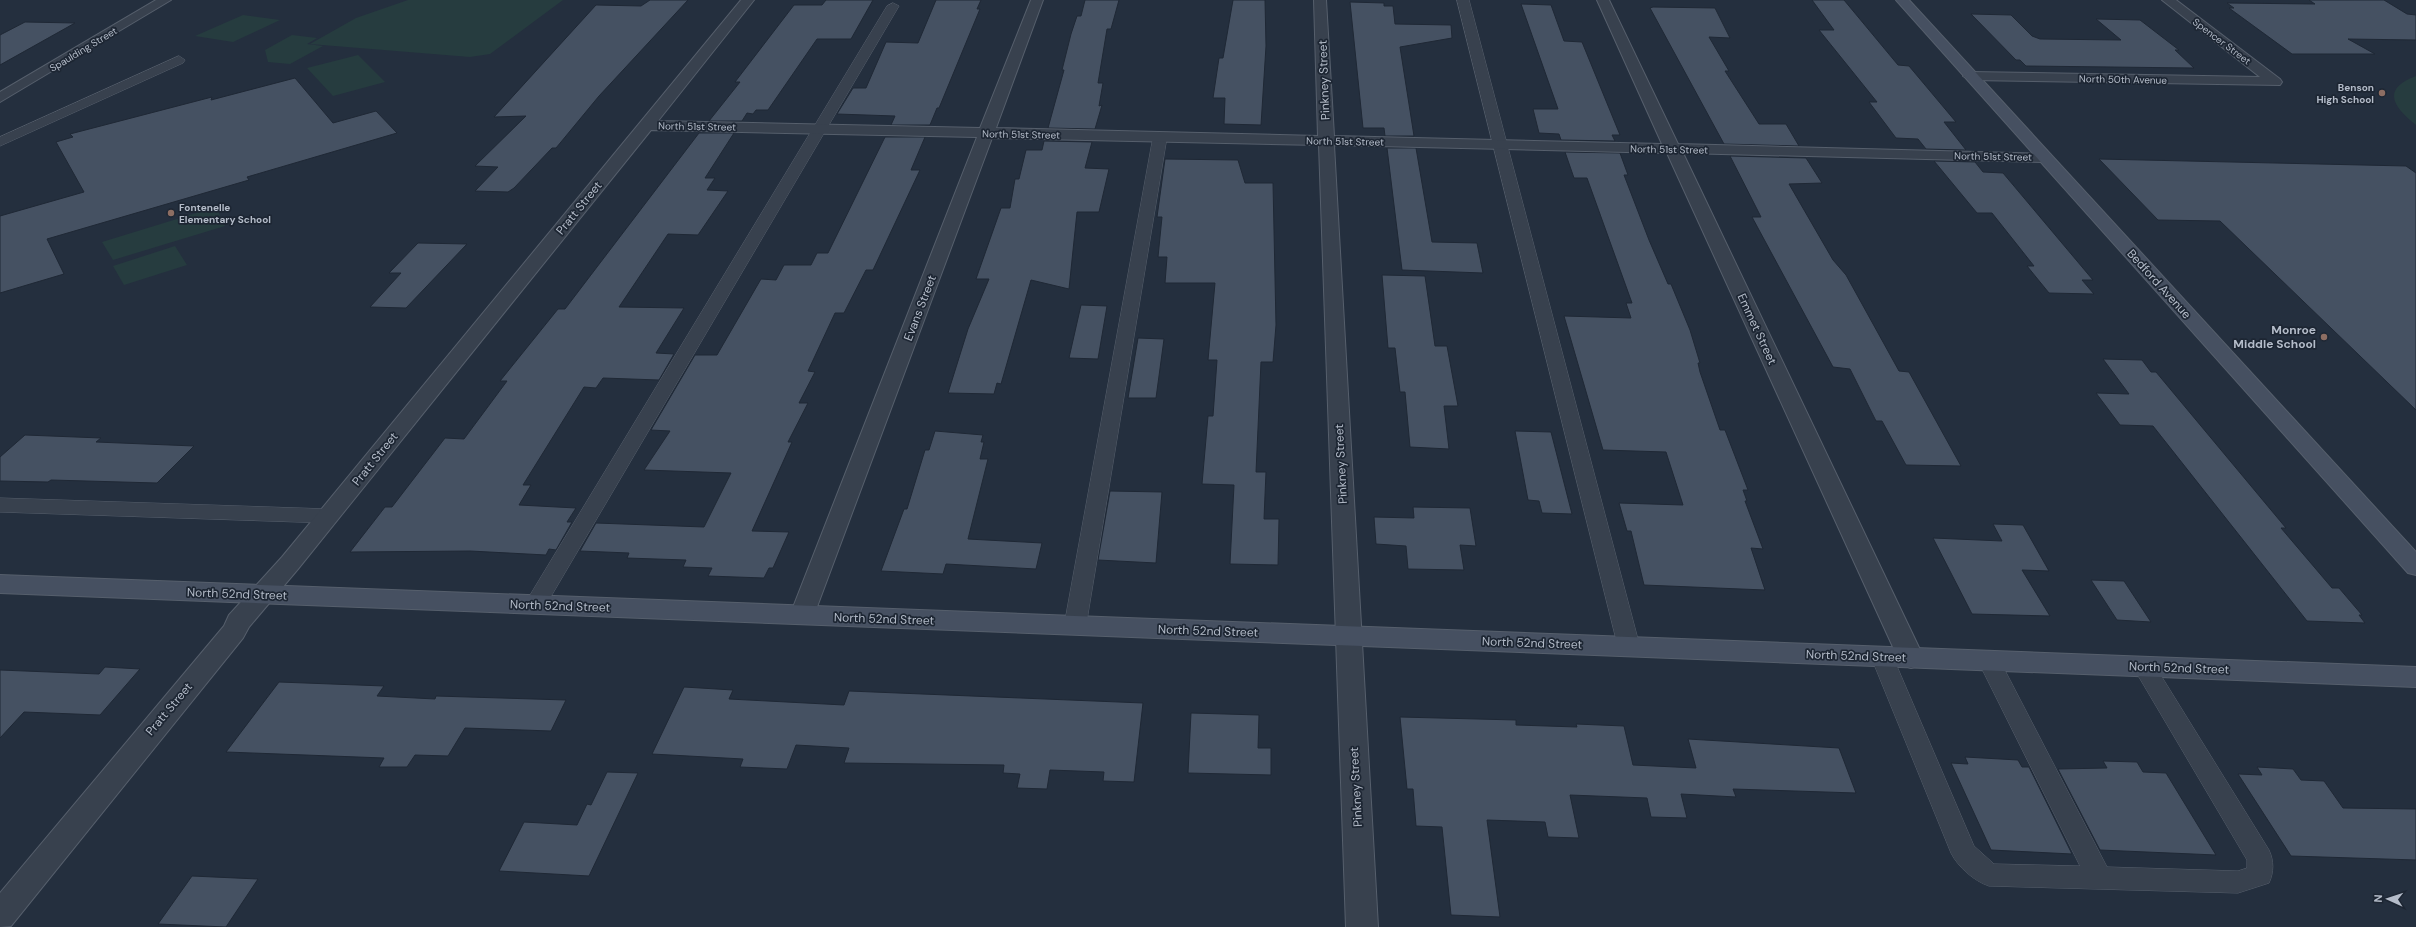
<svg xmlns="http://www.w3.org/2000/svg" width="2416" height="927" viewBox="0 0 2416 927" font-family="'DM Sans',sans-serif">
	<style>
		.green { fill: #263c3f }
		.building { fill: #455162; stroke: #1f2835 }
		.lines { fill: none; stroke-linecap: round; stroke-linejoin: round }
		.lane-casing { stroke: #565f6c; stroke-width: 1 }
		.street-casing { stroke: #565f6c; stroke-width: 2 }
		.secondary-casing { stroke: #565f6c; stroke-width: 2 }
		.lane { fill: #38414e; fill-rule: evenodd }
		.street { fill: #38414e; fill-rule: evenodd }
		.secondary { fill: #465061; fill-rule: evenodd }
		.education-dot { fill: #8d6e63; stroke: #1d2633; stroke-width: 1.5 }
		.labels { text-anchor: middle; stroke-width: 3.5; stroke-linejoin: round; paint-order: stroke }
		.far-street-label { font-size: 10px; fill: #b4bcc9; stroke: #1d2633 }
		.far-poi-label { font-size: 10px; font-weight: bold; fill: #b4bcc9; stroke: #1d2633; text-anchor: end }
		.street-label { font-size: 12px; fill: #b4bcc9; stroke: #1d2633 }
		.poi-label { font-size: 12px; font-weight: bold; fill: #b4bcc9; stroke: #1d2633; text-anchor: end }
	</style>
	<rect width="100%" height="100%" fill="#242f3e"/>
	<path class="green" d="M408 0H563L490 54 470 57 310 44 356 18Z
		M243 15 280 20 233 42 195 36Z
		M292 35 317 38 307 44 323 46 290 64 268 62 265 50Z
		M358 55 385 82 333 96 307 68Z
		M2416 76V125C2393 107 2381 89 2416 76Z
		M216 207 225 226 113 260 102 242Z
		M175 246 187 265 124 285 113 266Z"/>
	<path class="building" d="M650 0H688L599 96 556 148H552L514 188 508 192 475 191 498 167 475 166 526 116 494 117 596 5 641 6Z
		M826 0H873L851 39H817L768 110H756L753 114 747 113 742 121H709L740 82H735L794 5H822Z
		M936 0H981L977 9H980L939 108H937L930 125H891L895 116 837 114 853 88H866L886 42 918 43Z
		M1085 0H1119L1111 29H1107L1098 83H1103L1099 106 1102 105 1095 129 1048 128 1064 70H1062L1071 34 1077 16H1081Z
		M1233 0H1265L1266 46 1261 125 1224 124 1225 98H1213L1219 58H1223Z
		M1812 0H1844L1898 65 1909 66 1956 122H1944L1966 150 1926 149 1918 139 1896 138 1869 102H1877L1819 30H1834Z
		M2309 0H2384L2407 14 2416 15V40L2348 39 2375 54H2292L2229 8H2234L2227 3 2315 4Z
		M1350 2 1384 3V6H1393L1395 24 1451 25 1452 38 1400 47 1414 136H1385L1384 128H1363Z
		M1521 4 1551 5 1564 41 1582 42 1620 135H1612L1615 141 1561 140 1559 134 1539 133 1533 109H1558Z
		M1653 7 1715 8 1730 38 1709 37 1729 71H1725L1759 124H1786L1799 146 1724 144 1650 8Z
		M1971 14 2011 15 2032 36 2040 39 2121 40 2096 19 2140 20 2179 50H2175L2194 68 2026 66 2020 60H2016Z
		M25 22 75 23 0 65V35Z
		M295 78 333 123 376 111 397 133 247 177 249 180 47 239 64 274 0 293V216L84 192 56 142 73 137 70 134 212 97 211 100Z
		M699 133H734L705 178H715L707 190 728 191 698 235 668 234 619 307 684 308 656 353 674 354 659 380 603 378 596 388 584 387 523 485H531L519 505 576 508 567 522H572L556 550 549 549 546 555 470 551 350 552 385 507H392L445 438 464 439 507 381H500L558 309H565Z
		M885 137H925L911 170H920L873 270H866L844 313H835L808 371 815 372 799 403H808L788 442H792L752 531 789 532 773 568H769L764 578 708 576 712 568 683 567 686 560 627 558 629 553 580 551 596 523 704 527 731 473 644 470 670 431 651 430 695 355H717L761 279 776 280 784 265H811L817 253H828Z
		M1044 141 1092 142 1085 168 1109 169 1099 212H1077L1069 289 1031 280 1001 384 997 383 994 394 948 393 968 329 989 279H976L1001 208H1010L1015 179H1019L1026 150H1042Z
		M1387 148H1416L1432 242 1477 243 1483 273 1402 270Z
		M1565 152 1620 153 1628 175H1624L1649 240 1668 284H1671L1690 330 1700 363H1698L1700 372 1720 430H1725L1748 490H1743L1747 501H1745L1763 549 1751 548 1765 590 1644 585 1631 531H1627L1619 503 1683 505 1666 452 1603 450 1564 316 1631 318 1626 303H1632L1587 178H1574Z
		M1730 156 1806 158 1822 183 1789 184 1833 260 1846 275 1899 371 1909 372 1961 466 1906 465 1882 421H1876L1850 369 1833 367 1752 217H1761Z
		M1165 159 1238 160 1245 183H1273L1276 325 1273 362H1261L1256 472H1266L1264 519H1279L1278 565 1230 564 1234 485 1202 484 1208 416H1213L1217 360H1208L1215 283H1165L1167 257H1158L1162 217H1157Z
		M2099 159 2406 166 2416 173V410L2220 221 2158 220Z
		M1934 161 1975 162 1983 172 2003 173 2093 280H2082L2094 294 2049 293 2027 266H2034L1992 213H1977Z
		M418 243 467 244 406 308 370 307 401 273H389Z
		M1382 275 1425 276 1435 346H1447L1458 406H1444L1449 449 1410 447 1405 392H1400L1395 348H1388Z
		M1081 305 1107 306 1098 359 1069 358Z
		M1138 338 1164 339 1156 398H1128Z
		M2103 359 2142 360 2151 372H2156L2286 528H2281L2332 588H2339L2362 615H2359L2365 623 2307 621 2153 426 2120 425 2096 393 2129 394Z
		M935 431 983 435 981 442H984L980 459H988L968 539 1042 543 1036 569 946 564 943 574 881 571 904 509H907L925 450H929Z
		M1515 431 1551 432 1572 514 1542 513 1539 501 1528 500Z
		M25 435 101 438 96 442 194 446 157 483 51 480 48 482 0 481V457Z
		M1110 491 1162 492 1156 563 1098 560Z
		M1413 507 1470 508 1476 546 1460 545 1464 570 1408 569 1406 546 1376 544 1374 517 1414 518Z
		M1993 524 2023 525 2049 571 2022 570 2050 616 1972 614 1933 538 2002 541Z
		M2091 580 2124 581 2151 622 2117 620Z
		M105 667 140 669 100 715 24 712 0 738V670L99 674Z
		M279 682 384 686 377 696 435 699 436 696 566 700 551 731 465 728 448 756 415 755 407 767H379L384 758 226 752Z
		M684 687 733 690 729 699 844 705 849 691 1143 703 1134 782 1103 781 1104 772 1050 770 1047 789 1017 788 1020 774 1003 773 1004 765 844 763 849 748 796 745 787 769 740 767 743 759 652 754Z
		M1191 713 1259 715 1258 748H1271V775L1188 773Z
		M1400 717 1516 720V725L1577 727 1576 724 1624 726 1633 765 1696 768 1688 739 1839 748 1856 793 1733 789 1736 797 1681 794 1687 818 1651 817 1647 798 1570 795 1579 838 1548 837 1545 822 1487 820 1500 917 1451 915 1442 827 1416 826 1413 789H1407Z
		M1965 757 2018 760 2022 767H2029L2072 854 1991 850 1951 763 1968 764Z
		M2103 761 2137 762 2143 772 2166 773 2216 855 2100 850 2058 769 2107 768Z
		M2257 767 2293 769 2301 780 2324 781 2343 808 2416 809V860L2291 856 2238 774 2262 775Z
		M607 772 638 773 589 876 499 871 524 822 577 825 587 804 591 805Z
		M192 876 258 879 226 927 158 924Z"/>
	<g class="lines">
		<defs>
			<path id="lane" d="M1457 0H1469L1640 647 1637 653 1629 655 1621 653 1618 647Z
				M893 3 899 6 543 610 535 613 527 610 524 605 527 600 887 6Z
				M179 56 185 60 183 63 0 146V137Z
				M1160 133 1167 137 1086 626 1083 632 1075 634 1067 632 1064 626 1153 137Z
				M0 498 328 509 335 511 338 516 335 521 328 523 0 512Z
				M1882 649 1890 651 1893 657 1974 846 1994 864 2080 866 1978 661 1981 655 1989 653 1997 655 2107 867 2238 871 2247 868V860L2133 667 2136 661 2144 658 2152 661 2269 850C2274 861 2274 872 2269 883L2238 893 1989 886C1974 881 1958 867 1951 853L1871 657 1874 651Z"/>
			<path id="street" d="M156 0H171L0 102V92Z
				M741 0H754L658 121 980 128 1031 0H1043L996 128 1318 136 1314 0H1326L1334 136 1662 144 1597 0H1609L1678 144 2050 154 2052 157 2050 160 2044 162 1683 153 1924 658 1920 665 1911 668 1902 665 1898 658 1667 153 1334 145 1378 927H1346L1319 145 992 138 814 615 811 621 802 624 793 621 790 615 977 137 651 130 298 569 249 627 243 638 11 926 0 927V893L224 626 229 615 282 557Z
				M2162 0H2176L2280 79 2282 82 2280 85 1970 80 1963 76 1970 72 2260 77Z"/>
			<path id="secondary" d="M1896 0H1909L2416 552V575L2408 573Z
				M0 575 2416 667V687L0 593Z"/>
		</defs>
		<use href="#lane" class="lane-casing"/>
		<use href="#street" class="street-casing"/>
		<use href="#secondary" class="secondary-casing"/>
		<use href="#lane" class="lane"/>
		<use href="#street" class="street"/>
		<use href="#secondary" class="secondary"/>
	</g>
	<g class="education-dot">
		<circle cx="2382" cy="93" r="4"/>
		<circle cx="171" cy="213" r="4"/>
		<circle cx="2324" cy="337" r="4"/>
	</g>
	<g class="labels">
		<g class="far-street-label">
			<text transform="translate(2222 41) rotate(37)" y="4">Spencer Street</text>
			<text transform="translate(83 49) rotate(-31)" y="4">Spaulding Street</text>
			<text transform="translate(2123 79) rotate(1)" y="4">North 50th Avenue</text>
			<text transform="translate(697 126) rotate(1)" y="4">North 51st Street</text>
			<text transform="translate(1021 134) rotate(1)" y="4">North 51st Street</text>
			<text transform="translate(1345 141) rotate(1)" y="4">North 51st Street</text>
			<text transform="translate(1669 149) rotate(1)" y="4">North 51st Street</text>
			<text transform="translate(1993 156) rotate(1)" y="4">North 51st Street</text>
		</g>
		<g class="far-poi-label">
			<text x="2374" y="91">Benson<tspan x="2374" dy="12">High School</tspan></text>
			<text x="179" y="211" text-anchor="start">Fontenelle<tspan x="179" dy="12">Elementary School</tspan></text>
		</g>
		<g class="street-label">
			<text transform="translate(1324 80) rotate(-92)" y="4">Pinkney Street</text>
			<text transform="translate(579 208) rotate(-51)" y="4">Pratt Street</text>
			<text transform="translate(2159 284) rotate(48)" y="4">Bedford Avenue</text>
			<text transform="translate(920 308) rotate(-69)" y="4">Evans Street</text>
			<text transform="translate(1757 329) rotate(65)" y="4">Emmet Street</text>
			<text transform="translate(375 459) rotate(-51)" y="4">Pratt Street</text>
			<text transform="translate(1341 464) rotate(-93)" y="4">Pinkney Street</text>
			<text transform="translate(237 594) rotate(2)" y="4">North 52nd Street</text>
			<text transform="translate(560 606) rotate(2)" y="4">North 52nd Street</text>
			<text transform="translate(884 619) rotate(2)" y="4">North 52nd Street</text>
			<text transform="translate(1208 631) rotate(2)" y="4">North 52nd Street</text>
			<text transform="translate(1532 643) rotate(2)" y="4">North 52nd Street</text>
			<text transform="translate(1856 656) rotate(2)" y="4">North 52nd Street</text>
			<text transform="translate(2179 668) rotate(2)" y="4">North 52nd Street</text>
			<text transform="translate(169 709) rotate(-50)" y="4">Pratt Street</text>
			<text transform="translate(1356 787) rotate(-93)" y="4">Pinkney Street</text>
		</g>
		<g class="poi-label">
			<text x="2316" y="334">Monroe<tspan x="2316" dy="14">Middle School</tspan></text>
		</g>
	</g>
	<g transform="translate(2388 899) rotate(273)" stroke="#1d2633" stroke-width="3" paint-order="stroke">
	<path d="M0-3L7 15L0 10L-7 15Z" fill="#b4bcc9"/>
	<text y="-6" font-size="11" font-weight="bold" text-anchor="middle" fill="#b4bcc9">N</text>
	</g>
</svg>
